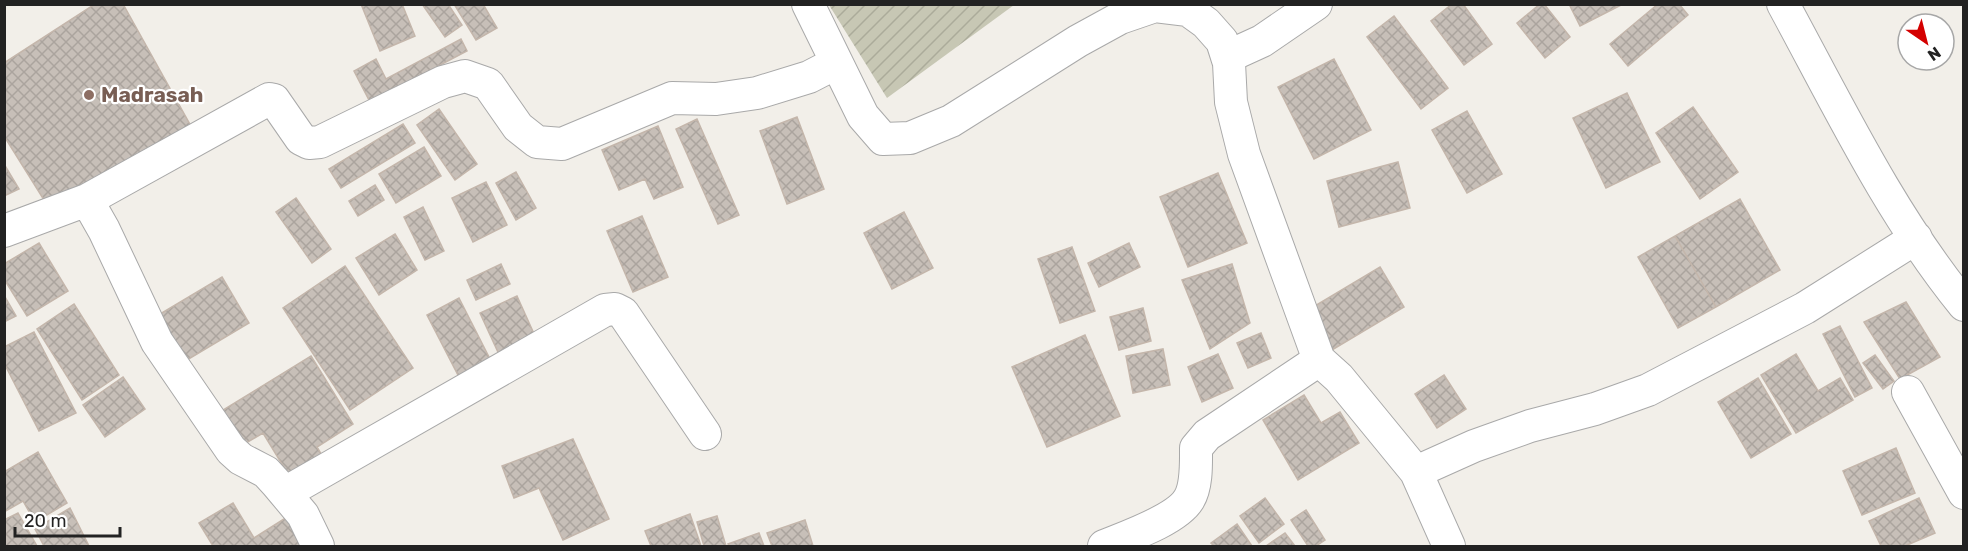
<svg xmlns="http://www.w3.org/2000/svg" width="1968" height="551" viewBox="0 0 1968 551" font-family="Rubik,sans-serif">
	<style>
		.construction { fill: url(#construction-furrows) }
		.building { fill: url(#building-cross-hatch); stroke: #c4b6ab; stroke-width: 1.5 }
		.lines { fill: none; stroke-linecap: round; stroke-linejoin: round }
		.minor-casing { stroke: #a9a9a9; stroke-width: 34 }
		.minor { stroke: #fff; stroke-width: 32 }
		.education-dot { fill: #8d6e63; stroke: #fff; stroke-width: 2 }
		.labels { text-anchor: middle; stroke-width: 4.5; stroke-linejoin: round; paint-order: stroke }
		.education-label { font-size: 21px; font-weight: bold; fill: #785e54; stroke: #fff; text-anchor: start }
	</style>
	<defs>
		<pattern id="construction-furrows" width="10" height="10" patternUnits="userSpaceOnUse" patternTransform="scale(1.5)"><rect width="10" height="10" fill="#c7c7b4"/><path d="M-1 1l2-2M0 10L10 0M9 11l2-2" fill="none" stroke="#abab9a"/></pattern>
		<pattern id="building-cross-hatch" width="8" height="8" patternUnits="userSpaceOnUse" patternTransform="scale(1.5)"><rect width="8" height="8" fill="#c7bfb8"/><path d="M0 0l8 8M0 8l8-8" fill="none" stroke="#aba49e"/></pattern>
	</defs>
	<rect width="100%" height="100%" fill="#f2efe9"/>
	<path class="construction" d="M829 5H1014L887 98Z"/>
	<path class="building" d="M95 4H123L192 128 49 208 4 136V63Z
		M361 4H402L415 36 380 51Z
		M422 4H448L462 25 445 37Z
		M454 4H483L497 28 476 40Z
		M1452 4H1463L1492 44 1464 65 1431 21Z
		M1540 4H1544L1570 37 1545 58 1517 23Z
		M1569 4H1623L1580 26Z
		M1658 4H1679L1688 15 1628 66 1610 44Z
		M1394 16 1448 88 1421 109 1367 37Z
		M461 39 467 51 370 102 354 71 376 59 386 79Z
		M1334 59 1371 130 1314 159 1278 87Z
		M1627 93 1660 162 1606 188 1573 118Z
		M1693 107 1738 172 1700 199 1656 133Z
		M439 109 477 164 455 180 417 125Z
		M1467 111 1502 174 1467 193 1432 130Z
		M797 117 824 189 787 204 760 131Z
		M697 119 739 215 718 224 676 129Z
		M403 124 415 143 341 188 329 169Z
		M658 126 683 187 654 199 645 179 619 190 602 150Z
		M424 147 441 176 396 203 379 174Z
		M1398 162 1410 208 1339 227 1327 181Z
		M4 164 19 189 4 196Z
		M516 172 536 208 516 220 496 183Z
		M1218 173 1247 243 1188 267 1160 197Z
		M486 182 507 225 473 242 452 198Z
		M375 185 384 200 358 216 349 201Z
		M296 198 331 249 312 263 276 212Z
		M1740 199 1780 270 1716 307 1675 236Z
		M423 207 444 251 425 260 404 217Z
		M904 212 933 268 892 289 864 233Z
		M642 216 668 277 633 292 607 231Z
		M395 234 417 270 379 295 356 258Z
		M1675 236 1716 307 1678 328 1638 257Z
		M39 243 68 291 27 316 4 279V264Z
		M1129 243 1140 267 1099 287 1088 263Z
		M1072 247 1095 311 1060 323 1038 259Z
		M501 264 510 284 476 300 467 280Z
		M1232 264 1250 323 1210 349 1182 280Z
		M345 266 413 368 350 410 283 308Z
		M1380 267 1404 307 1327 353 1303 313Z
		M222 277 249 323 182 363 155 317Z
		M4 295 16 316 4 322Z
		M517 296 540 347 503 363 480 313Z
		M459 298 492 363 460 379 427 315Z
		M1906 302 1940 357 1900 379 1864 322Z
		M74 304 119 375 82 400 37 329Z
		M1143 308 1151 341 1119 350 1110 317Z
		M1840 326 1872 388 1855 397 1823 334Z
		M34 332 76 413 39 431 4 363V347Z
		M1261 333 1271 358 1248 368 1237 343Z
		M1085 335 1120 416 1047 447 1012 367Z
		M1163 349 1170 385 1133 393 1126 356Z
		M1218 354 1233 388 1202 402 1188 367Z
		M1796 354 1818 391 1840 378 1853 400 1796 433 1761 375Z
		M1875 355 1894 381 1883 389 1863 363Z
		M311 356 353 424 317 447 324 459 291 479 263 433 236 449 215 415Z
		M1444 375 1466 409 1437 428 1415 394Z
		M123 377 145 409 105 437 83 405Z
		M1758 378 1791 434 1751 458 1718 402Z
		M1304 395 1321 423 1340 412 1359 443 1298 480 1263 420Z
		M573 439 609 519 563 540 539 488 514 498 502 466Z
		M1896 448 1915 493 1862 515 1843 471Z
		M38 452 67 503 35 522 23 501 4 512V472Z
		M1265 498 1284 524 1259 543 1240 516Z
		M1919 498 1935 533 1905 546H1881L1869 521Z
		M233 503 254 538 287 517 305 546H213L199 523Z
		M70 508 89 546H44L35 529Z
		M1306 510 1325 540 1316 546H1308L1291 520Z
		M18 513 37 546H4V520Z
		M690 514 701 546H651L645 531Z
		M717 516 726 546H704L697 522Z
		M805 520 813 546H772L767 533Z
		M1237 524 1252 546H1214L1211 543Z
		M759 533 764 546H729L728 544Z
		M1285 533 1295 546H1266Z"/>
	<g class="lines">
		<defs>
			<path id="minor" d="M808 4 863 116 883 139 910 138 951 121 1078 41 1120 18 1155 6 1188 10 1206 23 1222 41 1229 63 1231 102 1244 154 1319 360 1339 378 1416 472 1449 546
				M1783 4C1839 107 1890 214 1964 305
				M1227 57 1262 41 1316 4
				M87 200 104 230 157 342 231 450 241 459 266 472 277 484 303 515 318 546
				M4 231 87 200 269 99 274 100 301 139 309 143 320 142 443 82 465 76 488 84 518 127 537 142 562 144 672 98 716 99 757 93 809 77 836 63
				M1908 392 1964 493
				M1416 472 1474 446 1530 426 1595 409 1648 390 1805 308 1916 238
				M285 493 605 310 615 309 623 313 705 434
				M1104 546C1126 537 1177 520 1189 499 1197 486 1196 463 1196 448L1207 435 1319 360"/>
		</defs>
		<use href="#minor" class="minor-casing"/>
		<use href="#minor" class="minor"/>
	</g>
	<circle class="education-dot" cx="89" cy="95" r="6"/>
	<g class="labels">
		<g class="education-label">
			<text x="101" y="102">Madrasah</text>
		</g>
	</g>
	<rect width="1968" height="551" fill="none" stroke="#222222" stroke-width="12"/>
	<g transform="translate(1926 42) rotate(145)"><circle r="28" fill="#ffffff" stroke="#a7a7a7" stroke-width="1.5"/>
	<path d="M0-4.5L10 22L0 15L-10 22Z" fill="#d40000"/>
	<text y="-9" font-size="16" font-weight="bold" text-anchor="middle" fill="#222222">N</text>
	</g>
	<path d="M15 527v9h105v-9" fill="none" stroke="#222222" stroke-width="3"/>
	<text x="24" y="527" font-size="18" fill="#222222" stroke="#ffffff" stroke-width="4.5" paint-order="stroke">20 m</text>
</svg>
